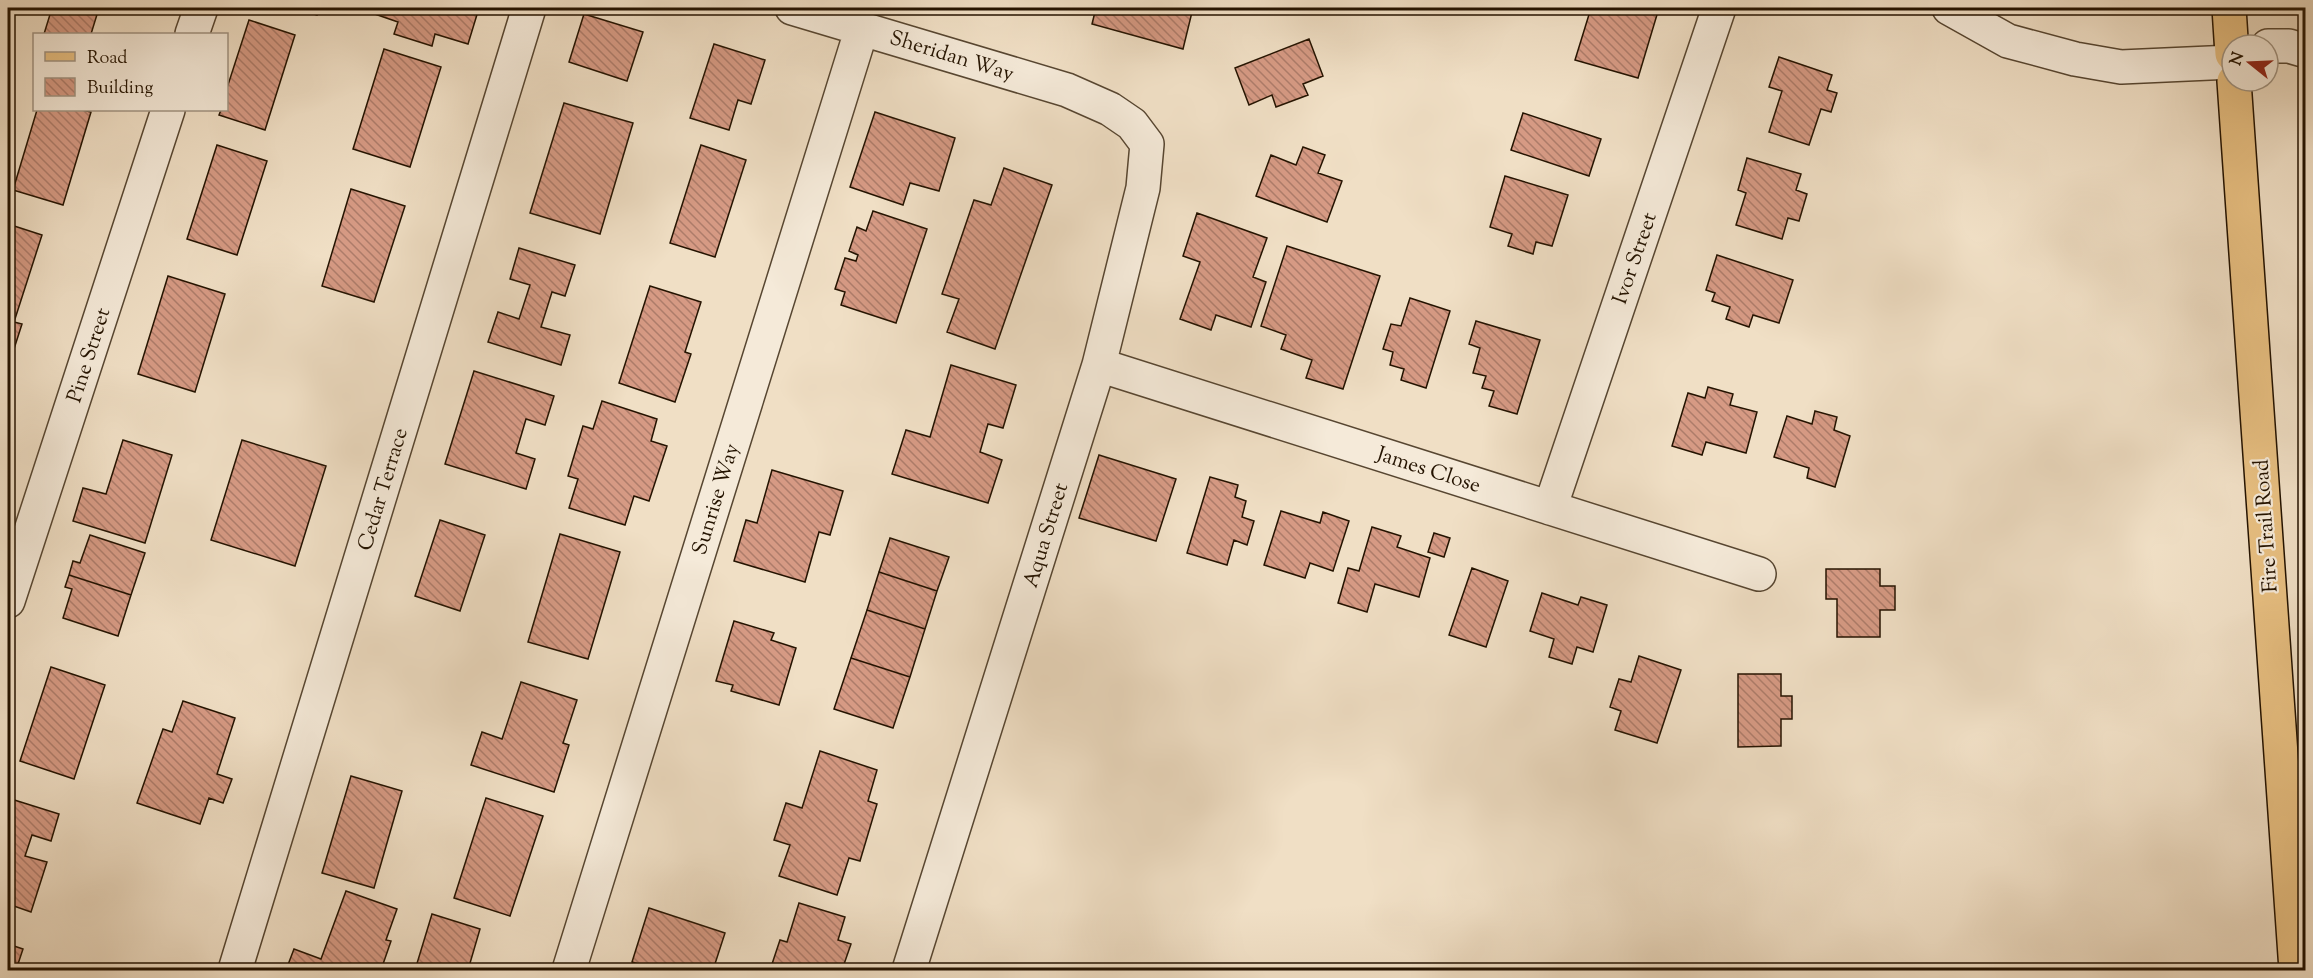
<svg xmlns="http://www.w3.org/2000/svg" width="2313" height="978" viewBox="0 0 2313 978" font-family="'Sorts Mill Goudy',serif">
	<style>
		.building { fill: url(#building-back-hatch); stroke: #241300; stroke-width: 1.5 }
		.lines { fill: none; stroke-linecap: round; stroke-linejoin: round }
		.minor-casing { stroke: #574631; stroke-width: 36 }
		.major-casing { stroke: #241300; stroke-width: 36 }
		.minor { stroke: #f5ead9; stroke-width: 33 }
		.major { stroke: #e8c082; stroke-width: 33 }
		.labels { text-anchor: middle; stroke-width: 4.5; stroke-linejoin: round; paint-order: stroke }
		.street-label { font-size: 21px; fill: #241300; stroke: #f5ead9 }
	</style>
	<defs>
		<pattern id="building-back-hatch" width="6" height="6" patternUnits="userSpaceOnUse" patternTransform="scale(1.5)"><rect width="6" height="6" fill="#d69a84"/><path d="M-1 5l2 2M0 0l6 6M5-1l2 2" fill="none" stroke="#ad7c6a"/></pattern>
	</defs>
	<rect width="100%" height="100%" fill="#f0dfc5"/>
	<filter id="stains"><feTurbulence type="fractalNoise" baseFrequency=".00333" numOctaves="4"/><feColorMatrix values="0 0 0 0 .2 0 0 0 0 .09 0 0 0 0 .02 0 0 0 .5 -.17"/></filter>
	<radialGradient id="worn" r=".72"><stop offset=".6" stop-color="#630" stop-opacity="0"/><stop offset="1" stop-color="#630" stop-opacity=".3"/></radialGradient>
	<path class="building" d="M52 8H99L91 34H44Z
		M295 8H319L317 15Z
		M371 8H479L468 44 435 34 432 46 394 34 398 22 369 12Z
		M995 8H1011L1010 12Z
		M1017 8H1042L1041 14Z
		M1096 8H1193L1183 49 1092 24Z
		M1532 8H1550L1549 13Z
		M1591 8H1659L1638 78 1575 60Z
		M584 14 643 32 627 81 569 62Z
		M249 20 295 35 265 130 219 115 221 110H226V91Z
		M1309 39 1323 76 1303 84 1308 95 1276 107 1272 95 1249 105 1235 68Z
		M714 44 765 60 751 104 738 100 729 130 690 118Z
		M384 49 441 67 410 167 353 149Z
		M1779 57 1832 75 1827 90 1837 93 1831 112 1821 109 1809 145 1769 132 1782 91 1769 87Z
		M564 103 633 123 600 234 530 213Z
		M37 110H82L91 112 63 205 13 190Z
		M875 112 955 138 939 191 910 183 903 205 850 187Z
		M1523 113 1601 139 1589 176 1511 150Z
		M217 145 267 161 237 255 187 239Z
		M701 145 746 160 715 257 670 243Z
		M1303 147 1325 155 1318 173 1342 181 1327 222 1256 196 1271 155 1296 165Z
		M1747 158 1801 174 1796 190 1807 194 1799 221 1788 218 1782 239 1736 225 1746 193 1738 190Z
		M1004 168 1052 185 995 349 947 332 959 299 942 294 974 200 991 205Z
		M1505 176 1568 195 1552 246 1536 242 1533 254 1508 246 1512 234 1490 227Z
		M351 189 405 206 374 302 322 286Z
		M873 211 927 229 896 323 841 305 845 292 835 289 845 258 856 261 858 255 849 251 857 227 866 231Z
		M1197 213 1267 238 1253 277 1266 282 1251 327 1216 315 1211 330 1180 319 1200 262 1183 256Z
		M8 224 42 235 14 322 22 324 13 352 8 350Z
		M1287 246 1380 276 1343 389 1306 378 1312 360 1281 349 1286 335 1261 326Z
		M519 248 575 265 565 296 552 292 541 327 570 335 561 365 488 342 498 312 519 319 530 285 510 279Z
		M1717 255 1793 280 1779 323 1753 315 1749 327 1726 319 1730 307 1712 301 1715 293 1706 290Z
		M168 276 225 294 195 392 138 374Z
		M650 286 701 302 685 352 691 354 675 402 619 383Z
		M1410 298 1450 311 1426 388 1401 380 1404 369 1390 365 1393 352 1383 349 1391 324 1401 326Z
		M1476 321 1540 340 1517 414 1489 406 1494 391 1482 388 1486 376 1473 373 1480 348 1469 344Z
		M951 365 1016 385 1003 428 988 424 980 452 1002 460 988 503 892 474 906 430 930 437Z
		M474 371 554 396 545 425 526 419 516 453 535 459 526 489 445 464Z
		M1708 387 1733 394 1730 405 1757 412 1746 453 1706 442 1702 455 1672 446 1688 393 1705 398Z
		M602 401 657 419 651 441 667 446 649 501 634 496 625 525 569 508 578 479 568 476 583 426 593 429Z
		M1815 411 1837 417 1834 430 1850 436 1835 487 1807 478 1809 468 1774 457 1787 416 1812 424Z
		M123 440 172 455 145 543 73 521 83 488 106 494Z
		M242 440 326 466 295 566 211 540Z
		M1099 455 1176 479 1156 541 1079 518Z
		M772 470 843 491 830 535 819 532 805 582 734 561 746 520 757 523Z
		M1210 477 1238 485 1235 497 1246 501 1242 517 1254 521 1247 545 1234 540 1227 565 1187 553Z
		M1281 511 1320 523 1323 512 1349 521 1333 571 1310 563 1305 578 1264 565Z
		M440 520 485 535 460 611 415 596Z
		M1372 527 1401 536 1397 547 1430 558 1419 597 1375 584 1367 612 1338 603 1348 568 1359 571Z
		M1434 533 1450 538 1444 557 1428 552Z
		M560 534 620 552 588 659 528 642Z
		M90 535 145 553 131 595 69 575 73 561 80 563Z
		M890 538 949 557 937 591 879 572Z
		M1472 568 1508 581 1486 647 1449 635Z
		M1826 569H1880V586H1895V610H1880V637H1837V599H1826Z
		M879 572 937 591 925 629 867 610Z
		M69 575 131 595 118 636 63 618 72 589 65 587Z
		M1542 593 1578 605 1581 597 1607 605 1593 652 1577 647 1572 664 1549 657 1554 639 1530 631Z
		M867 610 925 629 910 677 851 658Z
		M734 621 774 633 771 640 796 648 779 705 731 691 733 685 716 681Z
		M1639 656 1681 670 1657 743 1615 730 1621 711 1610 707 1619 679 1631 682Z
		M851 658 910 677 893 728 834 709Z
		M51 667 105 685 74 779 20 761Z
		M1738 674H1781V696H1792V719H1781V746L1738 747Z
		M521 682 577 700 563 743 569 745 554 792 471 765 482 732 502 739Z
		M183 701 235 718 217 774 232 779 223 803 209 798 200 824 137 803 163 729 172 732Z
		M820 751 877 770 868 801 877 804 860 861 849 858 837 895 779 876 790 845 774 840 786 803 802 808Z
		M351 776 402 791 374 888 322 873Z
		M8 798 59 814 51 841 32 835 25 856 47 862 31 912 8 904Z
		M486 798 543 816 510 916 454 898Z
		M346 891 397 909 386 940 391 941 381 970H286L294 949 321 959Z
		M799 903 845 917 838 940 851 944 842 970H770L780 940 787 942Z
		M649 908 725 933 713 970H658L632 962Z
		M432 914 480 929 468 970H415Z
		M8 944 23 949 16 970H8Z"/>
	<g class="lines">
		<defs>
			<path id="minor" d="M792 8 1067 90 1110 109 1132 124 1147 144 1143 188 1099 365 909 970
				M1949 8 2008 41 2075 59 2121 67 2232 62
				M192 34 201 8
				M2268 46H2289L2306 51
				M1099 365 1759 574
				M1550 508 1719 8
				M8 601 168 110
				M235 970 529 8
				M569 970 862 28"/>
			<path id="major" d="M2229 8 2232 54
				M2234 81 2296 970"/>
		</defs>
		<use href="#minor" class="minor-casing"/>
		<use href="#major" class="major-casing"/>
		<use href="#minor" class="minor"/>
		<use href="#major" class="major"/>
	</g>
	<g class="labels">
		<g class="street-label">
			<text transform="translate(952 55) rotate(17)" y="7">Sheridan Way</text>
			<text transform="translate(1634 258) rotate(-71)" y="7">Ivor Street</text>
			<text transform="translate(88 355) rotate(-72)" y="7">Pine Street</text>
			<text transform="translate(1429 469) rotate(18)" y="7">James Close</text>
			<text transform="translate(382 489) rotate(-73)" y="7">Cedar Terrace</text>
			<text transform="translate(715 499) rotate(-73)" y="7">Sunrise Way</text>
			<text transform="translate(2265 526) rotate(-94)" y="7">Fire Trail Road</text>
			<text transform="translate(1045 535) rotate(-73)" y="7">Aqua Street</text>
		</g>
	</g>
	<rect width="2313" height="978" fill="none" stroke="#f0dfc5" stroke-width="30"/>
	<rect x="9" y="9" width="2295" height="960" fill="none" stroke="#241300" stroke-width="3"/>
	<rect x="15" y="15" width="2283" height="948" fill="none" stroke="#241300" stroke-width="1.5"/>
	<rect x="33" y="33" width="195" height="78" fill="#f5ead9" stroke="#a19482" stroke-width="1.5"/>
	<rect x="45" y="52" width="30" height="9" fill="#e8c082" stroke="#a19482" stroke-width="1.5"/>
	<text x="87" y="63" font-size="18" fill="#241300">Road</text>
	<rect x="45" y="78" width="30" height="18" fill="url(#building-back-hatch)" stroke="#a19482" stroke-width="1.5"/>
	<text x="87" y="93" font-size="18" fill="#241300">Building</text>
	<g transform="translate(2250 63) rotate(288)"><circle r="28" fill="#f5ead9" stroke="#a19482" stroke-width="1.5"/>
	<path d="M0-4.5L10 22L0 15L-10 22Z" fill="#8f2418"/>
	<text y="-9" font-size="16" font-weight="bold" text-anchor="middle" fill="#241300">N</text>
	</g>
	<rect width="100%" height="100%" filter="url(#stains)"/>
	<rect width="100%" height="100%" fill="url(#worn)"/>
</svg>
